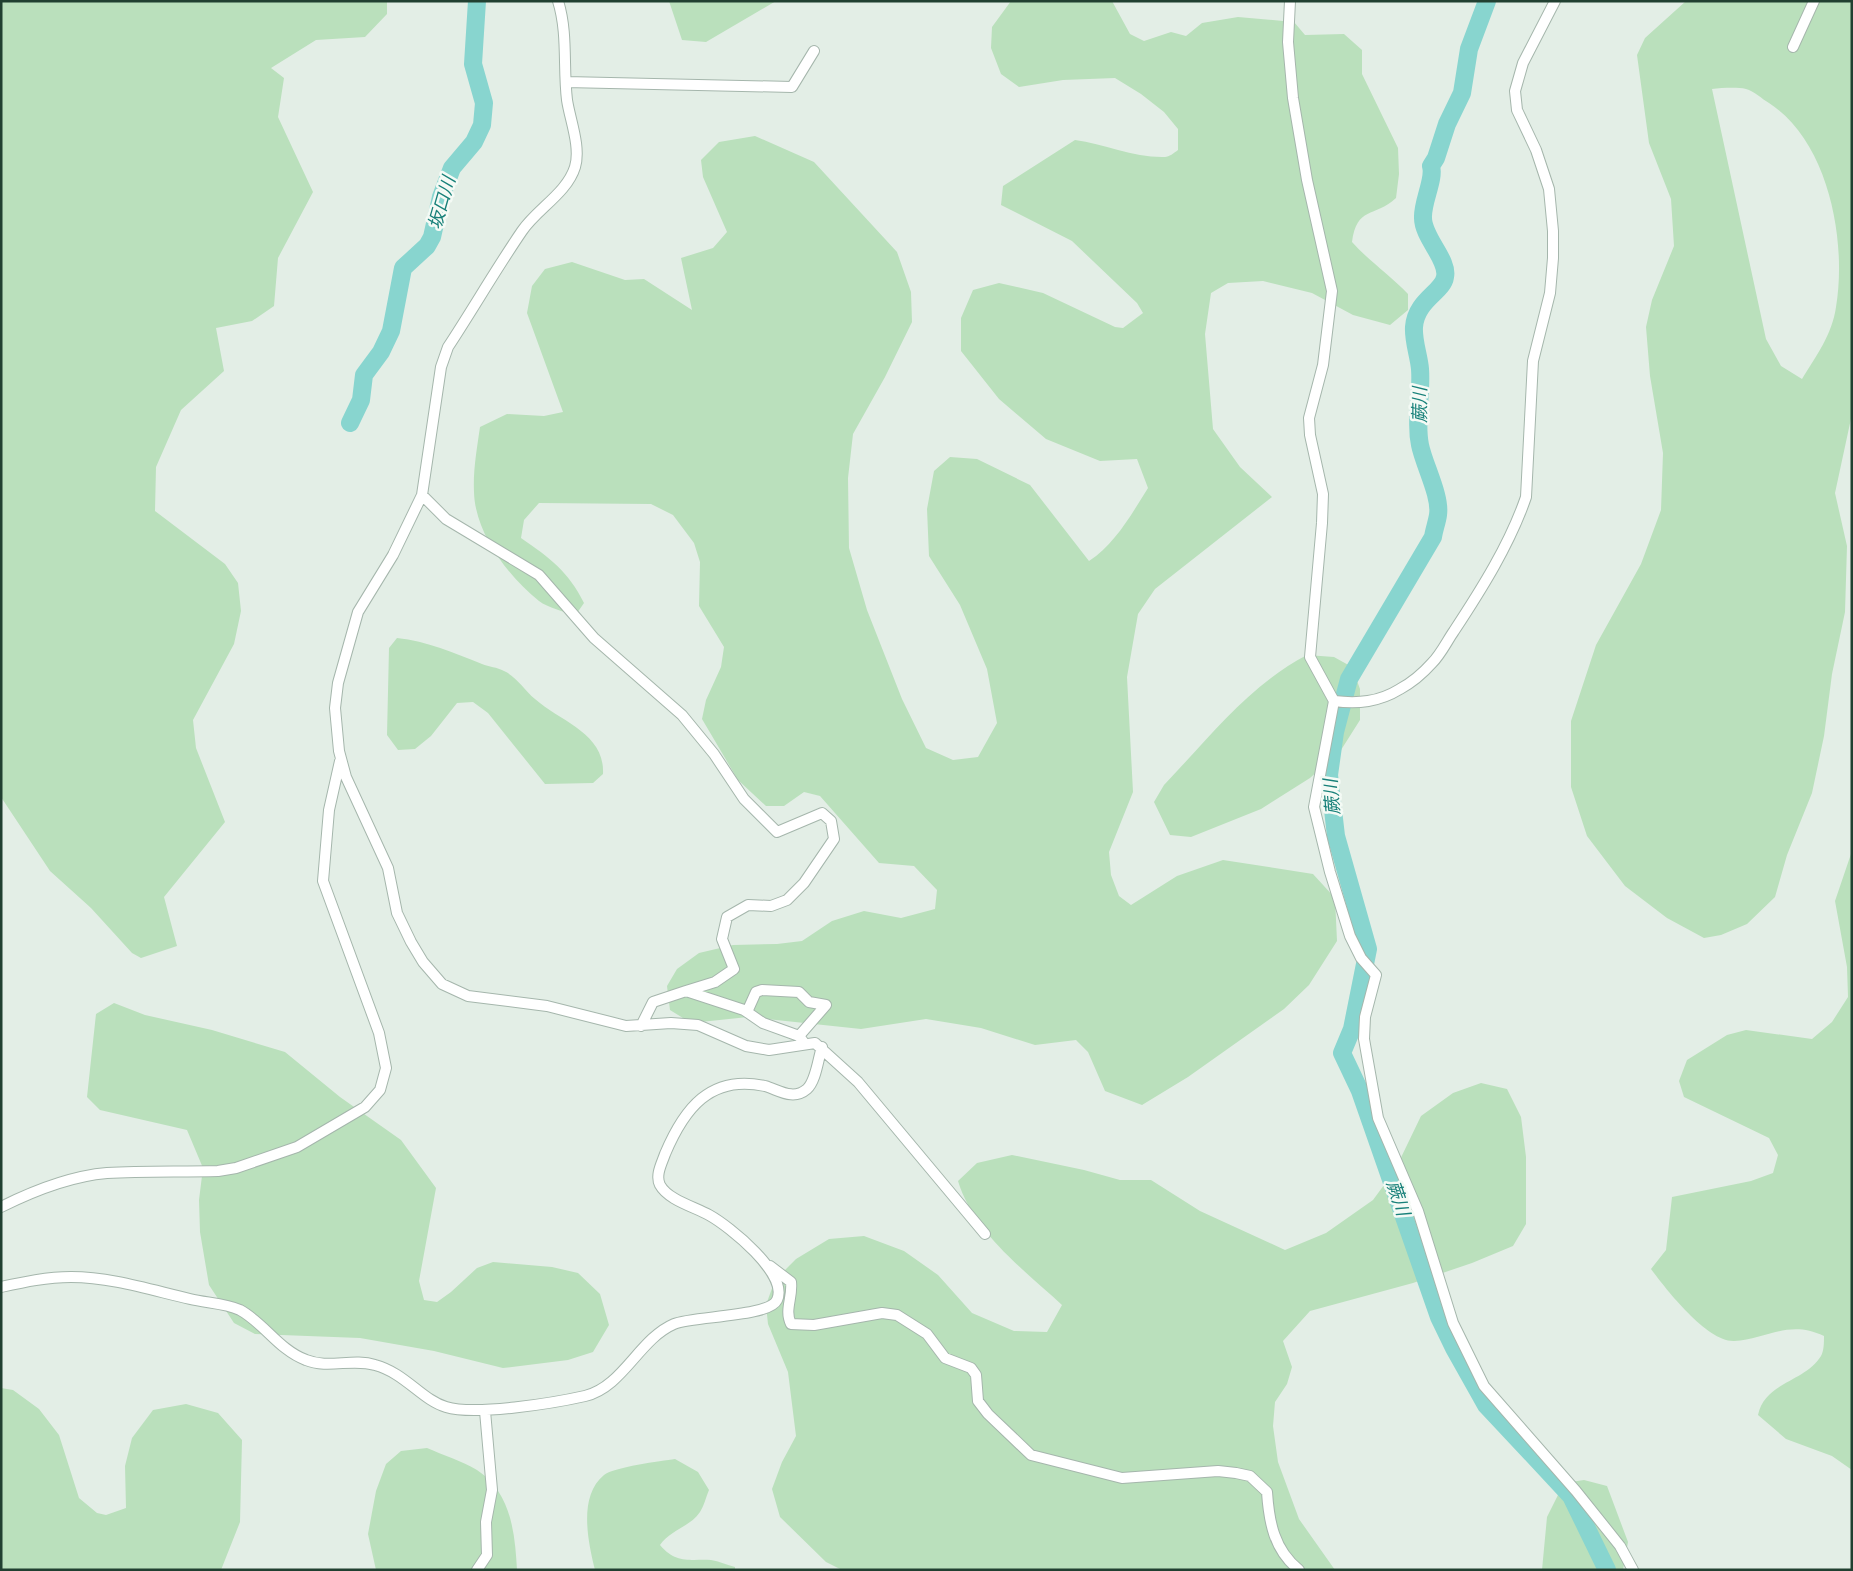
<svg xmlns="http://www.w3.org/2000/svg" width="1853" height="1571" viewBox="0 0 1853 1571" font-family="'DejaVu Sans','Noto Sans JP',sans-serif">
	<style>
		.green { fill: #bae0bc; fill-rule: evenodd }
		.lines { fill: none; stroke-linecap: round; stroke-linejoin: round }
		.river { stroke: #88d5cf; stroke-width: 18 }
		.minor-casing { stroke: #a5b6ac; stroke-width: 12 }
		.minor { stroke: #fff; stroke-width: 10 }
		.labels { text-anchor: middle; stroke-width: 5; stroke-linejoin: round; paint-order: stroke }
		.water-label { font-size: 18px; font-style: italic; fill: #178079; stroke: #f4faf5 }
	</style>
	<rect width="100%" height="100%" fill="#e3eee6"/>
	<path class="green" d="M1 1H387V14L365 37 316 40 271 68 284 78 278 117 313 192 278 258 274 306 252 321 216 328 224 371 181 410 156 467 155 511 225 564 238 583 241 611 234 644 193 720 196 748 225 822 164 897 177 946 141 958 132 953 91 908 50 871 1 797Z
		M669 1H776L706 42 682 40Z
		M1011 1H1112L1130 34 1144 41 1171 32 1186 36 1202 23 1238 17 1294 22 1305 35 1344 34 1362 50V74L1398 148 1399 174 1396 198C1374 218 1357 206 1352 242 1369 261 1390 275 1408 294V310L1390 325 1353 315 1312 293 1263 281 1228 283 1211 293 1205 334 1213 429 1240 467 1272 497 1155 589 1138 614 1127 677 1133 792 1109 852 1111 875 1119 896 1131 905 1177 876 1223 860 1313 874 1335 898 1337 941 1309 985 1284 1009 1188 1077 1142 1105 1105 1091 1088 1052 1076 1040 1035 1045 981 1028 926 1019 861 1029 748 1017 691 1023 670 1010 667 986 677 969 699 953 733 945 777 944 802 941 832 921 864 911 901 918 935 909 937 890 914 866 879 863 820 796 804 792 784 806H766L738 780 702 719 706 700 721 667 724 647 699 606 700 562 694 543 673 515 651 504 539 503 524 520 521 538C550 558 568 571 584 603L575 616C564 611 548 608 539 601 508 576 475 533 474 492 473 470 477 448 480 427L507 414 544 416 563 412 527 313 532 286 545 269 572 262 625 280 644 279 692 310 681 258 713 248 727 232 703 177 701 160 719 142 755 136 814 162 897 252 911 292 912 322 885 377 853 434 848 478 849 548 867 610 902 699 926 748 953 760 978 757 997 723 987 669 960 605 929 556 927 509 934 471 950 457 977 459 1030 485 1089 561C1115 544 1131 515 1148 488L1137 459 1100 461 1046 439 999 399 961 351V318L973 290 999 283 1043 293 1115 327 1123 328 1143 313 1137 303 1072 241 1001 205 1003 186 1075 140C1104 144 1135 158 1165 157 1169 157 1174 153 1178 150V129L1164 112 1141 94 1115 78 1063 80 1019 87 1001 74 991 48 992 27Z
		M1686 1H1852V414L1835 493 1847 546 1845 612 1832 674 1824 736 1812 793 1787 855 1775 897 1747 924 1721 935 1704 938 1667 918 1625 886 1587 836 1571 787V721L1596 645 1641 564 1661 510 1663 453 1650 376 1646 327 1652 300 1674 246 1671 199 1649 143 1637 55 1645 38ZM1712 89C1722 88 1737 87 1746 89 1754 91 1762 99 1769 103 1829 142 1847 241 1836 307 1832 335 1816 356 1802 379L1781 366 1766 339Z
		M397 638C427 641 454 653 482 664 489 667 497 667 504 671 517 677 524 690 535 699 561 722 605 733 603 774L593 783 545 784 488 713 473 702 457 703 431 736 415 749 398 750 387 735 389 648Z
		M1307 655 1334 657 1352 667 1360 689V720L1341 750 1310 778 1261 809 1191 837 1170 835 1154 802 1164 785C1208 739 1249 685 1307 655Z
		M1852 851V1470L1832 1456 1786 1439 1758 1415C1765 1382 1805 1382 1821 1356 1824 1351 1824 1342 1824 1336 1789 1319 1767 1339 1734 1341 1707 1342 1665 1288 1651 1269L1666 1250 1672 1197 1751 1181 1773 1173 1778 1155 1769 1138 1684 1097 1679 1081 1687 1060 1727 1035 1746 1030 1812 1039 1832 1022 1848 997 1847 967 1835 901Z
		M114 1003 145 1015 212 1030 285 1052 340 1097 401 1140 436 1188 419 1281 424 1300 437 1302 451 1292 477 1268 493 1262 552 1267 578 1273 600 1294 609 1325 593 1352 568 1360 503 1368 434 1351 360 1338 255 1334 234 1323 209 1285 200 1232 199 1200 203 1168 187 1130 100 1110 87 1097 96 1014Z
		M1481 1083 1507 1089 1521 1117 1526 1157V1224L1513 1246 1472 1263 1413 1283 1310 1311 1283 1341 1292 1367 1287 1384 1275 1402 1273 1426 1278 1462 1299 1519 1335 1570H842L826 1562 780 1517 772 1489 782 1462 796 1436 788 1372 768 1324 766 1305 775 1280 796 1259 829 1239 864 1236 904 1251 938 1275 972 1313 1014 1331 1047 1332 1062 1305C1023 1269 974 1233 958 1181L977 1163 1012 1155 1084 1170 1120 1180H1151L1200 1211 1285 1250 1326 1233 1373 1200 1395 1170 1421 1116 1453 1093Z
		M1 1388 13 1390 39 1409 59 1435 79 1498 97 1513 106 1515 126 1508 125 1466 132 1438 153 1410 186 1404 218 1413 242 1440 240 1522 221 1570H1Z
		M427 1448C443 1455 462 1461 477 1470 511 1492 515 1533 517 1570H376L368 1534 376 1491 386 1464 401 1451Z
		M675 1459 698 1472 709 1490C706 1497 704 1506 700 1512 690 1527 670 1530 660 1545 676 1564 689 1559 711 1560 719 1561 727 1565 735 1567V1570H595C588 1542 578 1496 604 1475 614 1467 661 1461 675 1459Z
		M1584 1480 1607 1486 1628 1542 1623 1570H1542L1547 1517 1564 1483Z"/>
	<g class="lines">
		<path class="river" d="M1487 1 1469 49 1462 93 1447 124 1436 158 1431 166C1435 179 1422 202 1423 218 1423 238 1449 260 1445 277 1443 292 1416 300 1414 327 1413 341 1419 356 1420 369 1422 394 1415 421 1420 445 1424 465 1441 496 1438 515 1437 522 1434 530 1433 537L1349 679 1335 732 1329 775 1336 836 1368 949 1352 1029 1342 1053 1360 1091 1439 1317 1454 1348 1486 1405 1571 1496 1607 1570
			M350 423 361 400 364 375 381 352 391 331 403 268 427 246 432 237 441 197 452 168 474 142 482 125 484 103 473 64 477 1"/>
		<defs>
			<path id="minor" d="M558 1C568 33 563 67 567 100 570 120 581 147 575 167 567 193 537 209 522 231 496 269 473 309 448 347L441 367 422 495 393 555 358 612 338 683 335 708 339 751 346 777 388 868 397 913 411 942 423 962 442 984 468 996 547 1006 626 1026 671 1023 698 1025 746 1046 769 1050 815 1043 858 1082 985 1234
				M1290 1 1288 42 1293 98 1307 180 1332 291 1323 365 1309 418 1310 435 1323 494 1322 523 1310 657 1334 701 1314 807 1330 872 1350 936 1361 958 1376 975 1365 1017 1364 1039 1378 1118 1418 1211 1453 1323 1484 1386 1576 1491 1620 1546 1633 1570
				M1793 47 1814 1
				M566 82 792 87 814 51
				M422 495 446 519 539 575 594 638 682 715 714 754 744 799 777 832 822 813 831 821 834 839 804 883 787 900 771 906 748 905 727 917 722 939 734 969 715 982 686 991 744 1010 763 1023 799 1036 805 1044
				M1334 701C1358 704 1379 702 1400 689 1411 683 1424 672 1432 663 1441 654 1447 641 1454 631 1481 590 1510 544 1526 497L1533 361 1550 293 1553 258V231L1549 189 1536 150 1517 110 1515 91 1523 63 1555 1
				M747 1012 756 992 762 990 799 992 809 1002 826 1005 799 1036
				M641 1026 653 1002 686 991
				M1 1207C33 1191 71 1176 107 1173 144 1171 181 1172 218 1171L236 1168 297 1147 365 1107 380 1090 386 1068 379 1033 323 881 329 810 340 761
				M770 1266 791 1282C793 1297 784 1310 791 1324L814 1325 882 1313 897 1315 927 1334 945 1358 971 1368 976 1375 978 1401 988 1414 1031 1455 1122 1478 1218 1471 1236 1473 1250 1476 1267 1492C1269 1522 1274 1550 1299 1570
				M1 1287C24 1282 47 1277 71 1277 111 1277 151 1290 190 1299 206 1303 225 1303 240 1310 264 1323 279 1350 306 1360 328 1369 353 1358 375 1365 405 1373 422 1400 446 1407 475 1416 554 1403 585 1396 623 1387 639 1339 674 1324 693 1316 769 1317 777 1300 789 1274 729 1226 709 1215 695 1207 668 1200 660 1185 655 1175 662 1163 665 1154 684 1109 710 1074 765 1086 779 1090 793 1101 807 1089 816 1081 818 1059 822 1047
				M477 1570 487 1555 486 1522 492 1490 485 1411"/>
		</defs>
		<use href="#minor" class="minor-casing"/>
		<use href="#minor" class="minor"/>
	</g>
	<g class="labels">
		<g class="water-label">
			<text transform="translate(442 203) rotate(-74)" y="6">坂口川</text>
			<text transform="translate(1420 405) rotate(-90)" y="6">蕨川</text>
			<text transform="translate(1332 797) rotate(-95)" y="6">蕨川</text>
			<text transform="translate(1398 1198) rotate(71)" y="6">蕨川</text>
		</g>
	</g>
	<rect width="1853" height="1571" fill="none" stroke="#214031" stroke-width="5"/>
</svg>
